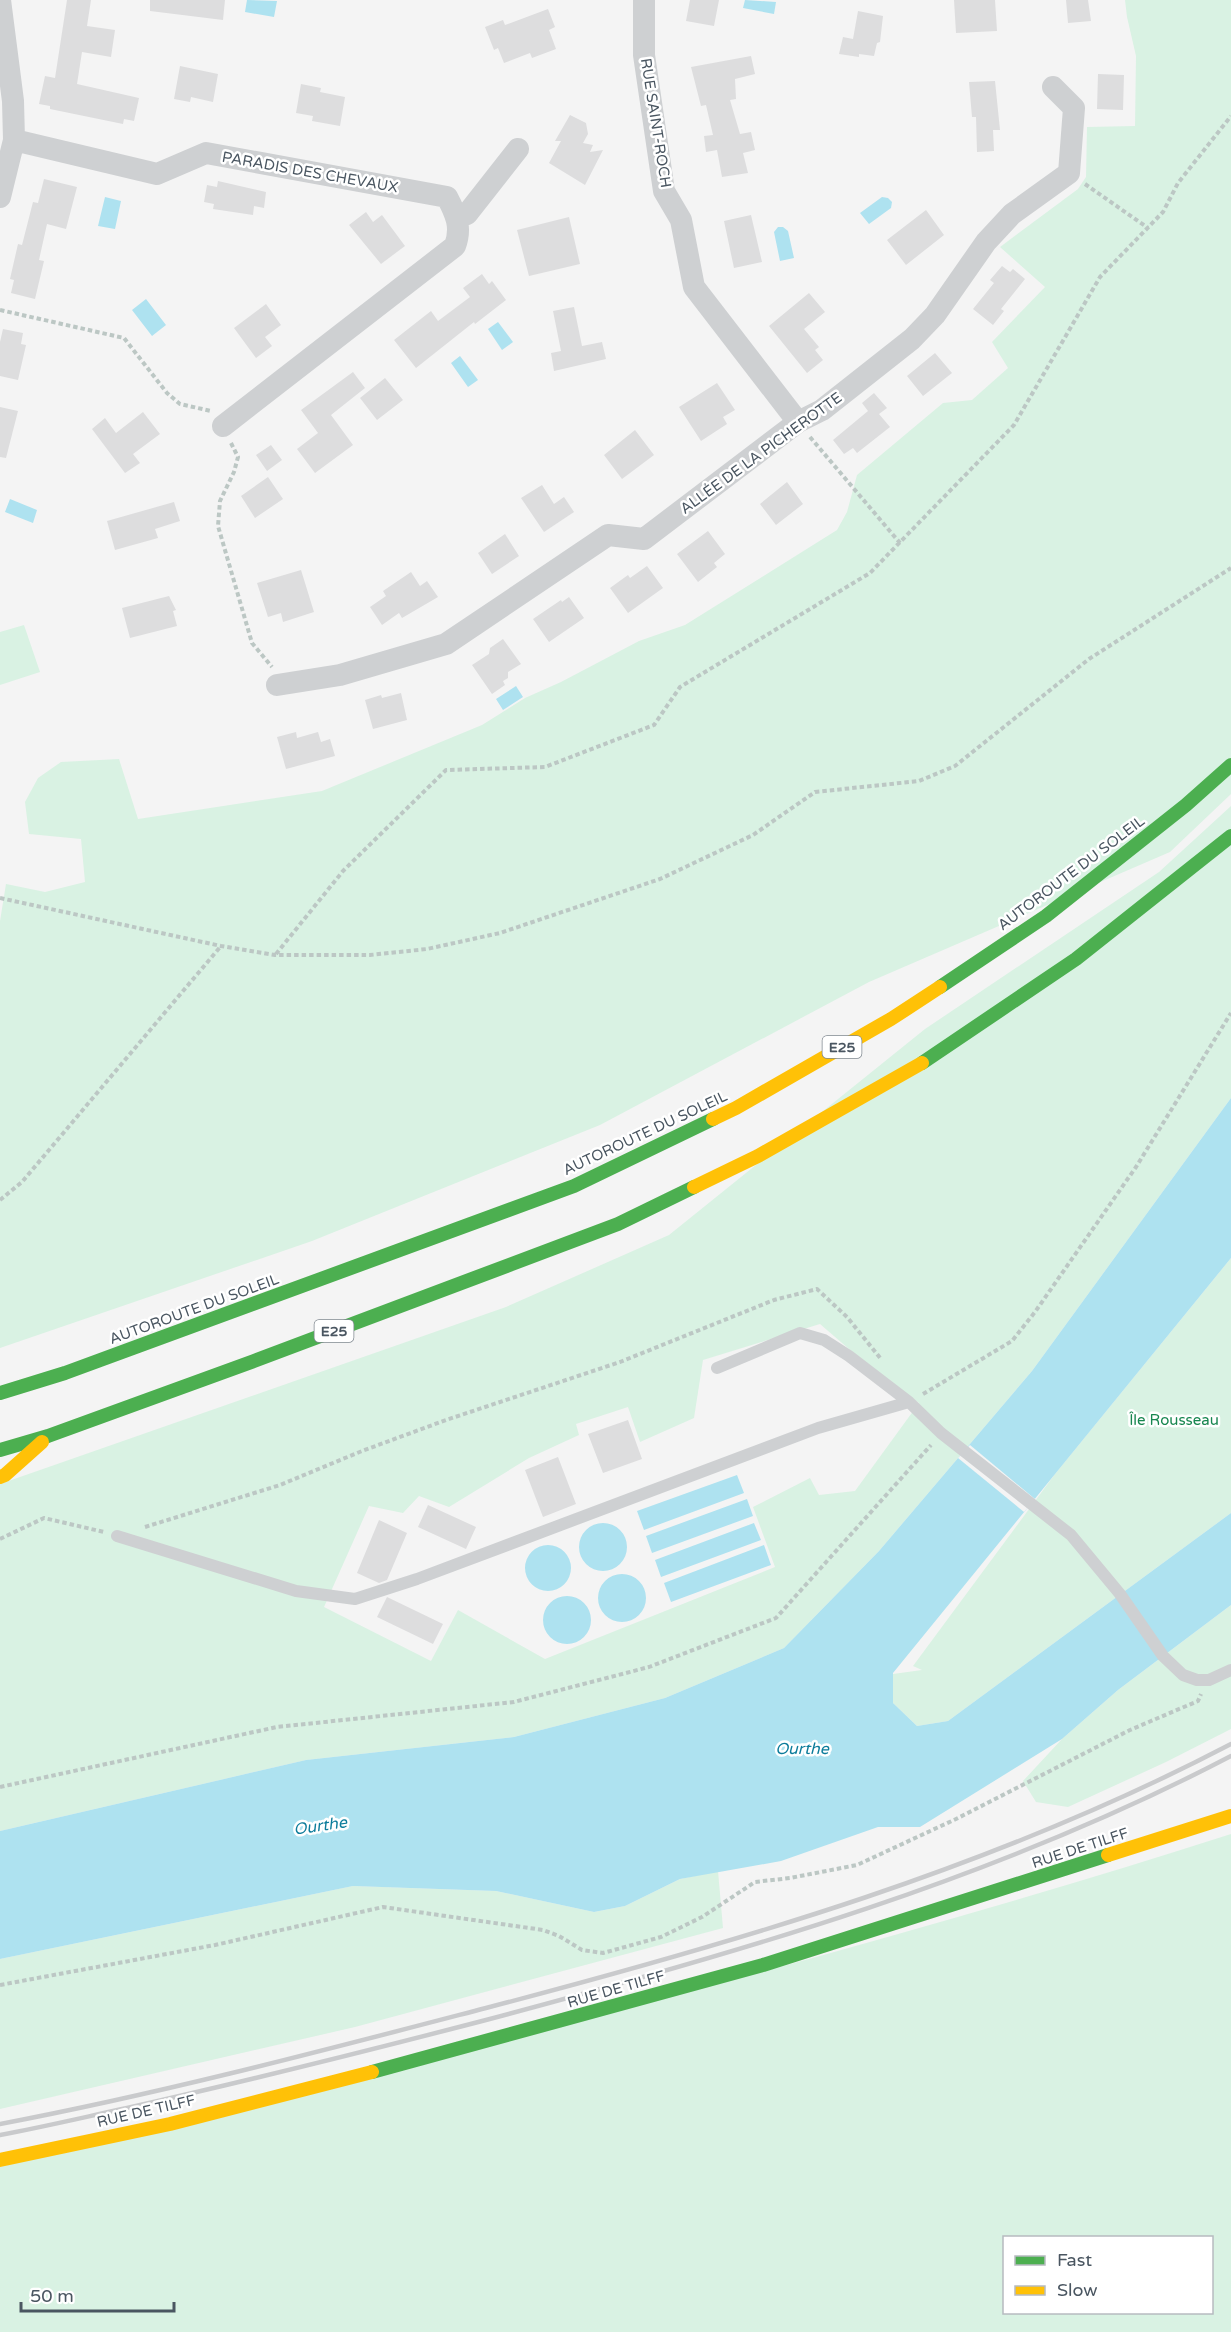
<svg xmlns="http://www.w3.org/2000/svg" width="1231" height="2332" viewBox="0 0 1231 2332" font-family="'Varela Round',sans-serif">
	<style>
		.green { fill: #d9f2e3; fill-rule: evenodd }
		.water { fill: #aee2f0 }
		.pier { fill: #f4f4f4 }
		.building { fill: #ddddde }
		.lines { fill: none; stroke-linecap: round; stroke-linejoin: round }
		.path { stroke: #bcc7c4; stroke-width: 4; stroke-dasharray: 4.5 3; stroke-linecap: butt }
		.lane { stroke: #ced0d2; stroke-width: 12 }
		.street { stroke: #ced0d2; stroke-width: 22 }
		.fast { stroke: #4caf50; stroke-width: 14 }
		.slow { stroke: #ffc107; stroke-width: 14 }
		.rail { stroke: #c9cacc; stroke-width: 4.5 }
		.labels { text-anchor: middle; stroke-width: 5; stroke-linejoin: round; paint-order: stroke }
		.shield { fill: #fff; stroke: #808990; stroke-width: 1.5 }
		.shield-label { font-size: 14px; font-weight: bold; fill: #4a5661 }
		.street-label { font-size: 15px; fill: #4a5661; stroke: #fff }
		.park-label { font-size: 15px; fill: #17864f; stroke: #fff }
		.water-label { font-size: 16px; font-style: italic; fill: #0c7c9b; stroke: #fff }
	</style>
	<rect width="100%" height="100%" fill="#f4f4f4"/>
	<path class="green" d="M1125 0H1231V794L1170 852 869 982 600 1125 312 1241 0 1348V921L6 884 45 892 85 882 81 839 29 834 25 802 38 778 61 762 119 759 138 819 322 791 482 725 525 698 561 682 639 641 685 625 837 530 847 512 857 475 943 403 972 400 1008 368 992 342 1045 287 1000 247 1078 189 1086 177 1087 127 1135 126 1136 56 1127 17Z
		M24 625 40 672 0 685V632Z
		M1231 806V1098L1032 1371 879 1551 784 1648 665 1698 514 1737 306 1760 0 1831V1484L506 1307 669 1235 925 1029 1159 872ZM820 1324 849 1349 919 1403 855 1491 819 1495 810 1478 753 1507 775 1567 545 1659 458 1610 431 1661 324 1607 369 1506 403 1513 419 1496 449 1507 529 1458 579 1435 576 1424 628 1407 640 1442 694 1418 703 1360Z
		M1231 1258V1513L948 1721 917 1726 893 1703V1674L922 1670 913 1666 1055 1474Z
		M1231 1605V1729L1166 1762 1068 1807 1036 1802 1023 1781 1062 1739 1118 1690Z
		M1231 1834V2332H0V2167C412 2063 826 1964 1231 1834ZM1004 2238H1212V2312H1004Z
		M718 1871 723 1928 355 2027 0 2109V1959L353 1886 496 1891 594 1912 625 1906 680 1879Z"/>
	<path class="water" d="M247 0 277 1 274 17 245 12Z
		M745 0 776 2 774 14 743 8Z
		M105 197 121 201 115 229 98 226Z
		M882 197 888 198 892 202 891 208 869 224 860 213Z
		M778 227H783L788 231 794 258 780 261 774 232Z
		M146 299 166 325 152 336 132 310Z
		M498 322 513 342 502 350 488 329Z
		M460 356 478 380 468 387 451 363Z
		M10 499 37 510 33 523 5 512Z
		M516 686 523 697 503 710 496 699Z
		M1231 1098V1258L893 1673V1703L917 1726 948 1721 1231 1513V1605L1118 1690 1062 1739 920 1827H878L781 1861 680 1879 625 1906 594 1912 496 1891 353 1886 0 1959V1831L306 1760 514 1737 665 1698 784 1648 879 1551 1032 1371Z
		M737 1475 744 1493 644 1530 637 1511Z
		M747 1499 753 1516 652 1553 646 1536Z
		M754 1523 761 1540 661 1577 655 1560Z
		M579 1547a24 24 0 1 1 48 0a24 24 0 1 1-48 0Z
		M525 1568a23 23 0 1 1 46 0a23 23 0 1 1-46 0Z
		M764 1545 771 1565 671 1602 664 1583Z
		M598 1598a24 24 0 1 1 48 0a24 24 0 1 1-48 0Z
		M543 1620a24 24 0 1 1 48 0a24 24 0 1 1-48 0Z"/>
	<path class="pier" d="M970 1445 1035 1499 1024 1512 958 1458Z"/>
	<path class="building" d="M67 0H91L87 26 115 30 111 57 82 52 77 84 139 98 134 121 124 119 123 124 50 109V106L39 104 45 76 55 78Z
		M150 0H225L223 20 150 11Z
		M690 0H719L714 26 686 21Z
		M954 0H995L997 31 956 33Z
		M1066 0H1088L1091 21 1068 23Z
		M548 9 555 27 549 30 556 49 532 58 530 53 504 63 498 48 494 50 485 27 503 20 505 25Z
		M858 11 883 16 880 42 877 43 874 56 859 54V57L839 54 843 37 853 39Z
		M751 56 755 74 735 79 736 99 730 100 740 134 751 132 755 150 743 153 748 173 722 177 717 150 706 152 704 136 713 135 706 105 701 106 691 67Z
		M180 66 218 74 213 102 191 97 190 102 174 99Z
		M1098 74 1124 75 1123 110 1097 109Z
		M995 81 1000 130H993L994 151 977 152 976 117H972L969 82Z
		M301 84 321 88 320 92 345 97 340 126 312 121 313 116 296 113Z
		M570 115 586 123 588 134 583 143 593 145 590 152 603 150 585 185 549 163 561 141H555Z
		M44 179 77 187 66 229 47 224 39 260 44 261 35 299 11 293 14 280 10 279 18 244 22 245 33 202 38 203Z
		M218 181 266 192 264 208 254 206 253 215 213 209 214 204 204 202 207 185 217 187Z
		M926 210 944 235 906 265 887 240Z
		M366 212 373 222 382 215 405 246 381 264 349 225Z
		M751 215 762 262 734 268 724 221Z
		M569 217 580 264 529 276 517 230Z
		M1002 266 1010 272 1013 269 1025 279 1001 309 1004 311 993 325 973 309 994 283 990 280Z
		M482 274 489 284 492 281 506 300 475 324 474 322 416 368 394 340 431 311 438 321 470 297 463 288Z
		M809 293 825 312 804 329 819 347 815 350 823 360 807 373 769 326Z
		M266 304 281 325 265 337 272 346 256 358 234 328Z
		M574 307 582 346 602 342 606 359 554 371 551 353 561 351 553 311Z
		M3 329 23 333 21 344 26 345 18 380 0 376V342Z
		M935 353 952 373 923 396 907 376Z
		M353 372 365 388 331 415 353 445 315 473 297 449 318 433 301 410Z
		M385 378 403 400 377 420 360 398Z
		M717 383 735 410 723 417 727 424 701 441 679 407Z
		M874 393 887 408 879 414 890 427 857 453 853 448 844 454 833 440 868 411 862 403Z
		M0 407 18 411 6 458 0 457Z
		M143 412 160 434 133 454 140 463 125 473 92 429 105 418 116 433Z
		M635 430 654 455 622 479 604 455Z
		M271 445 282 460 267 471 256 455Z
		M268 477 283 499 255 518 241 496Z
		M787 482 803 504 776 525 760 504Z
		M542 485 554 504 564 497 574 512 544 532 521 498Z
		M174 502 180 521 155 529 158 538 115 550 107 521Z
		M708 531 725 554 714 563 717 567 698 582 677 554Z
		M505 534 519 556 492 574 478 553Z
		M647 566 663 588 628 613 610 588 628 575 630 578Z
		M301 570 314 612 283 622 281 613 268 617 257 583Z
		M411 572 420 586 427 581 438 597 402 618 399 613 382 625 370 607 386 596 383 591Z
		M169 596 176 610 173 611 177 626 130 638 122 608Z
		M569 597 584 618 549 642 533 619 561 600 562 602Z
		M503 639 521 664 508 672V678L503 681 505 685 492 694 472 665 489 654 490 648Z
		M401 693 407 720 373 729 365 700 381 695 382 698Z
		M296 732 297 738 318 732 321 742 330 739 335 756 286 769 277 737Z
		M628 1420 642 1459 603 1473 588 1434Z
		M558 1457 576 1504 543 1517 525 1470Z
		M428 1505 476 1527 466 1549 418 1527Z
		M379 1520 407 1533 387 1580 379 1583 357 1573Z
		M387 1597 443 1624 433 1644 377 1617Z"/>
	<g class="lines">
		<path class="path" d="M1085 184 1148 228
			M0 310 124 338 167 393 180 404 211 411
			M810 437 900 543
			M231 443 238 457 234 472 220 501 218 526 252 643 272 667
			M0 898 221 946 275 955H370L427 949 500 933 660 879 753 835 815 792 919 781 955 766 1089 659 1231 568
			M276 954 343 871 446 770 545 767 654 725 680 687 870 573 1014 425 1100 277 1163 212 1178 183 1231 116
			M0 1200 22 1182 221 946
			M923 1394 1012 1341 1035 1312 1136 1167 1231 1013
			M145 1527 280 1485 362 1451 446 1420 620 1362 774 1300 817 1289 847 1317 881 1359
			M0 1539 44 1518 104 1532
			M0 1787 277 1727 514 1702 649 1667 776 1618 931 1445
			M0 1985 215 1945 383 1907 543 1930 559 1936 582 1950 603 1953 661 1937 702 1917 755 1882 790 1878 857 1865 956 1819 1130 1730 1198 1701 1201 1694"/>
		<path class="lane" d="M717 1368 800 1333 824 1340 849 1356 909 1402 941 1433 1071 1535 1120 1594 1163 1656 1183 1675 1197 1680H1209L1231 1670
			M117 1536 296 1591 355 1599 417 1579 818 1428 909 1402"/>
		<path class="street" d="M644 0V55L664 191 681 220 694 287 798 422
			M14 140 157 174 206 153 447 197C456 214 462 227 455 246L223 426
			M0 197 14 140 13 101 0 0
			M458 217 467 214 518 149
			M277 685 340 675 446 644 608 535 644 539 798 422 822 410 912 339 935 315 986 242 1012 214 1069 173 1074 108 1053 87"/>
		<path class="fast" d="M940 987 1046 916 1186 805 1231 765
			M922 1063 1076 959 1231 836
			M0 1393 65 1373 574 1186 713 1119
			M0 1450 48 1436 254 1361 618 1224 694 1187
			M372 2072 763 1965 1108 1855"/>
		<path class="slow" d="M713 1119 736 1108 891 1019 940 987
			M694 1187 758 1156 922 1063
			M0 1477 5 1475 42 1442
			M1108 1855 1231 1816
			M0 2160 170 2124 372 2072"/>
		<path class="rail" d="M0 2124C163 2093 325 2050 486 2008 742 1941 996 1867 1231 1744
			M0 2135C43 2127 85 2117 127 2108 247 2081 367 2051 486 2020 742 1952 996 1879 1231 1756"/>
	</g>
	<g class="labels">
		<g class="shield">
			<rect x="822.5" y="1036" width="39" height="22" rx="4.5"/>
			<rect x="314.5" y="1320" width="39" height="22" rx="4.5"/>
		</g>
		<g class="shield-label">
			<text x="842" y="1052">E25</text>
			<text x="334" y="1336">E25</text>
		</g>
		<g class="street-label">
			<text transform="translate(656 123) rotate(81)" y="5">RUE SAINT-ROCH</text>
			<text transform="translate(310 172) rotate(10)" y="5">PARADIS DES CHEVAUX</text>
			<text transform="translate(761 453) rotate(-36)" y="5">ALLÉE DE LA PICHEROTTE</text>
			<text transform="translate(1071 873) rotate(-37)" y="5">AUTOROUTE DU SOLEIL</text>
			<text transform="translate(645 1133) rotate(-25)" y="5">AUTOROUTE DU SOLEIL</text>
			<text transform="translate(194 1309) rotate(-20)" y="5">AUTOROUTE DU SOLEIL</text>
			<text transform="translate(1080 1848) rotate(-18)" y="5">RUE DE TILFF</text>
			<text transform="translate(616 1989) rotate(-16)" y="5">RUE DE TILFF</text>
			<text transform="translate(146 2111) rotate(-13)" y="5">RUE DE TILFF</text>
		</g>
		<g class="park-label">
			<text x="1174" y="1425">Île Rousseau</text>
		</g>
		<g class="water-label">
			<text x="802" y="1754">Ourthe</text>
			<text transform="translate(320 1825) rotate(-8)" y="6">Ourthe</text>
		</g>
	</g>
	<rect x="1003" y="2236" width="210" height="78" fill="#ffffff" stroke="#b7bbc0" stroke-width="1.5"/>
	<rect x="1015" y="2256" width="30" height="9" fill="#4caf50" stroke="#b7bbc0" stroke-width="1.5"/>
	<text x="1057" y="2266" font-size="18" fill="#4a5661">Fast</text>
	<rect x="1015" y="2286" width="30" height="9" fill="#ffc107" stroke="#b7bbc0" stroke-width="1.5"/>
	<text x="1057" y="2296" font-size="18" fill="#4a5661">Slow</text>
	<path d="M21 2302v9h153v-9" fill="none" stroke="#4a5661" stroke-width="3"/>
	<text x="30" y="2302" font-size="18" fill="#4a5661" stroke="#ffffff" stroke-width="4.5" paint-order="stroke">50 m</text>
</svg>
